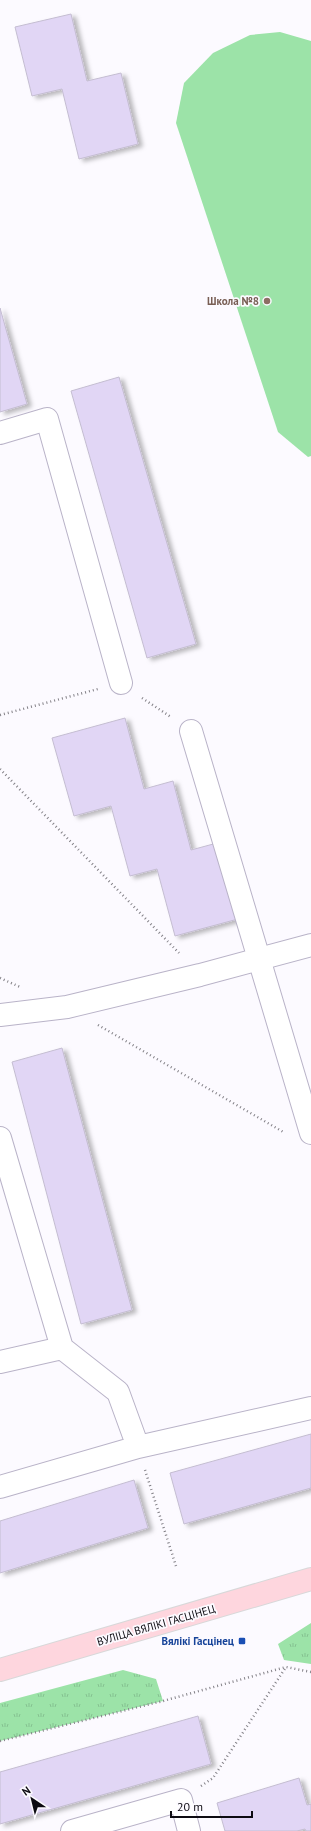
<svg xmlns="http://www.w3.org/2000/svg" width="311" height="1831" viewBox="0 0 311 1831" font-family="'PT Sans',sans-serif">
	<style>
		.grass { fill: url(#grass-tufts) }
		.garden { fill: #9ce3a8 }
		.building { fill: #e1d6f5; stroke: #c4bdd1; filter: url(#shadow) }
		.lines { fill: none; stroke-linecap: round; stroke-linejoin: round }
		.minor-casing { stroke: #b9b3c8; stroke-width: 24 }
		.major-casing { stroke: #d8d8d9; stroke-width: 24 }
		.path { stroke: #838187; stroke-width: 2.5; stroke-dasharray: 1 3; stroke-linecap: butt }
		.minor { stroke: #fff; stroke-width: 22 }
		.major { stroke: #fed6de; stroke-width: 22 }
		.education-dot { fill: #8d6e63; stroke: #fcfaff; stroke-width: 1.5 }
		.transit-dot { fill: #1a4fb4; stroke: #fcfaff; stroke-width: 1.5 }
		.labels { text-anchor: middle; stroke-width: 3.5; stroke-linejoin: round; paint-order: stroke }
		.education-label { font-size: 11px; font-weight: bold; fill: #785e54; stroke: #fcfaff; text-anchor: end }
		.street-label { font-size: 11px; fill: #0d0b12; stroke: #fcfaff }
		.transit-label { font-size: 11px; font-weight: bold; fill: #164399; stroke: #fcfaff; text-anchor: end }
	</style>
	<defs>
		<pattern id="grass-tufts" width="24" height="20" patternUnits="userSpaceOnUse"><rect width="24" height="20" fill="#9ce3a8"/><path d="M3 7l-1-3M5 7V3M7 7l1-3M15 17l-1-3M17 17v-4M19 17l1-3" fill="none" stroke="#85c190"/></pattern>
		<filter id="shadow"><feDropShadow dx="4.5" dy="2.5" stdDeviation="2" flood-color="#0004"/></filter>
	</defs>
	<rect width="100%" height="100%" fill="#fcfaff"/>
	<path class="grass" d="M311 1623V1664L284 1660 278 1644Z
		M123 1670 156 1679 163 1701 0 1741V1703Z"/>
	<path class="garden" d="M280 32 311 41V456L308 457 278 432 176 123 184 83 213 53 250 35Z"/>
	<path class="building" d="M71 14 87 81 121 73 138 144 79 159 62 89 32 96 15 27Z
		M0 308 27 404 0 412Z
		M119 377 196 644 147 658 71 391Z
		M125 718 144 789 173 781 191 850 217 843 238 919 175 936 157 869 130 876 111 806 74 816 52 738Z
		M62 1048 132 1310 81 1324 12 1062Z
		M311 1434V1488L184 1524 170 1473Z
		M134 1480 148 1528 0 1573V1521Z
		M198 1716 211 1764 0 1824V1772Z
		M299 1778 307 1805 311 1804V1831H306L305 1829 297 1831H225L217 1803Z"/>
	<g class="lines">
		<defs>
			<path id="minor" d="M0 433 47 419 121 683
				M191 731 311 1133
				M0 1015 67 1007 200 975 311 945
				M0 1138 62 1348 0 1362
				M62 1348 118 1392 138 1447
				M0 1487 138 1447 311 1408
				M72 1831 181 1800 189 1831"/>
			<path id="major" d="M0 1670 311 1579"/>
		</defs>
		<use href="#minor" class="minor-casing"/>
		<use href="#major" class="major-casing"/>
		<path class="path" d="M142 698 171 717
			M0 715 98 689
			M0 769 179 953
			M0 978 20 987
			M98 1025 285 1133
			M145 1470 176 1566
			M0 1741 163 1701 286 1667 311 1672
			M201 1786 213 1778 286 1667"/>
		<use href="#minor" class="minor"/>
		<use href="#major" class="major"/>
	</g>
	<circle class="education-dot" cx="267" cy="301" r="4"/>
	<rect class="transit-dot" x="238" y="1637" width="8" height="8" rx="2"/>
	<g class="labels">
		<g class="education-label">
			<text x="259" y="305">Школа №8</text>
		</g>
		<g class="street-label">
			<text transform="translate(156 1625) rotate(-16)" y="4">ВУЛІЦА ВЯЛІКІ ГАСЦІНЕЦ</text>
		</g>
		<g class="transit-label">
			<text x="234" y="1645">Вялікі Гасцінец</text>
		</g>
	</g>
	<g transform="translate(32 1799) rotate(325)" stroke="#fcfaff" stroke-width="3" paint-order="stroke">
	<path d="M0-3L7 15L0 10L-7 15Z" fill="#0d0b12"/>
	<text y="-6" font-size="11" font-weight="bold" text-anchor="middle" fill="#0d0b12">N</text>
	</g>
	<path d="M171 1811v6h81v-6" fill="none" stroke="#0d0b12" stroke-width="2"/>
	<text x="177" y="1811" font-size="12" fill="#0d0b12" stroke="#fcfaff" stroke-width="3" paint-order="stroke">20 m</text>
</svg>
